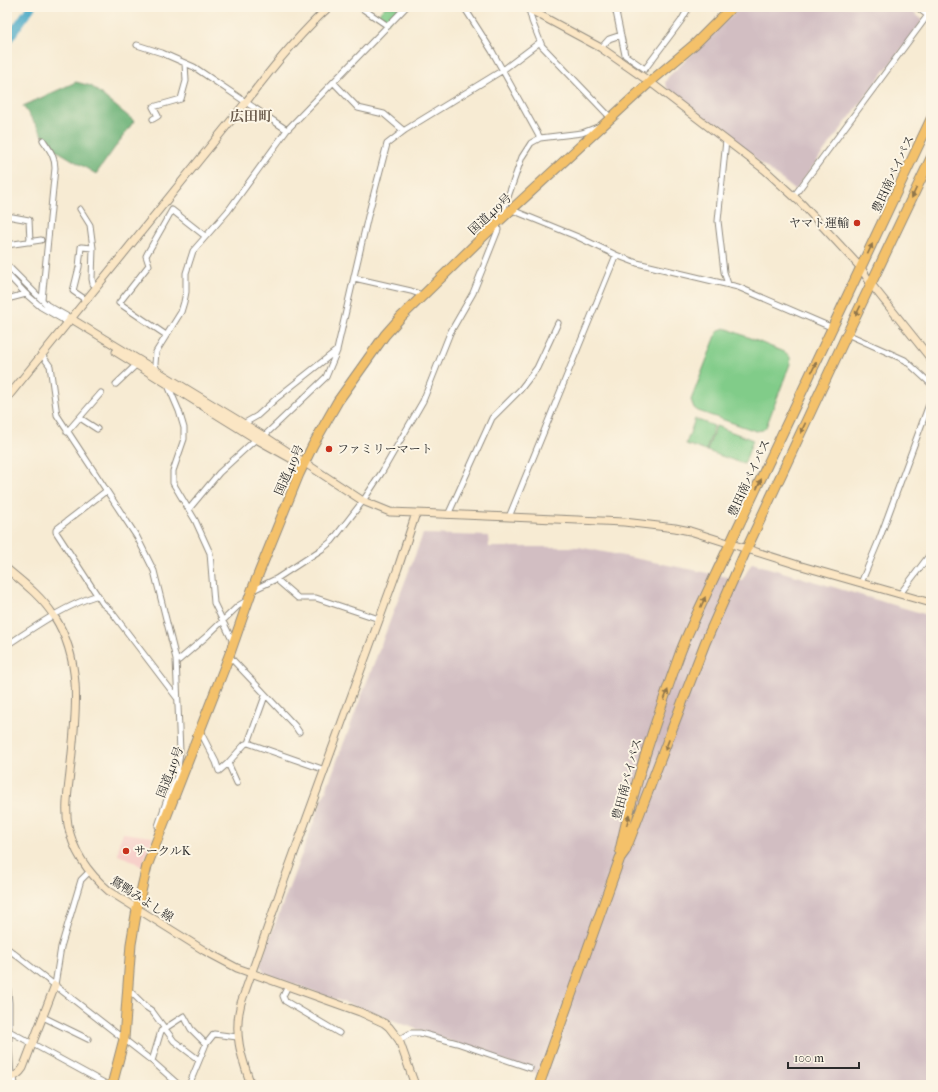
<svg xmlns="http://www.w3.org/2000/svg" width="938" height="1092" viewBox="0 0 938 1092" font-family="'IM FELL French Canon','Noto Serif JP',serif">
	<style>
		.built { fill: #f7d0ca }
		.industrial { fill: #d2bec2 }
		.green { fill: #81cc89; stroke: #567c5a }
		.forest { fill: #68b075; stroke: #4a6e50 }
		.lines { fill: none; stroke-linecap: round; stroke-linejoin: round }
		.river { stroke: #47a8c6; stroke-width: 9 }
		.street-casing { stroke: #918b7f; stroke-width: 7 }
		.secondary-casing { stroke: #918b7f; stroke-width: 9 }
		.highway-casing { stroke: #918b7f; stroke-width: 11 }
		.street { stroke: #fff; stroke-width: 5 }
		.secondary { stroke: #fbe6c4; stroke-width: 7 }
		.highway { stroke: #f4c16b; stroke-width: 9 }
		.oneway { fill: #90764b }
		.poi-dot { fill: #c8321e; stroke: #fcf5e5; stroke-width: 1.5 }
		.labels { text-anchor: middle; stroke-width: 4; stroke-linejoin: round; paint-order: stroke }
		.street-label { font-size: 12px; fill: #2b2b2b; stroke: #fcf5e5 }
		.poi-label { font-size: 12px; fill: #2b2b2b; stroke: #fcf5e5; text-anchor: start }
		.quarter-label { font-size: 14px; font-weight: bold; fill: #6c5d4e; stroke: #fcf5e5 }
	</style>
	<rect width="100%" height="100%" fill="#fcf5e5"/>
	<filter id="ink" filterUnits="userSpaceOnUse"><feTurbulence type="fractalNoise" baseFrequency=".025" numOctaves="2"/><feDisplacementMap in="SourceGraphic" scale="8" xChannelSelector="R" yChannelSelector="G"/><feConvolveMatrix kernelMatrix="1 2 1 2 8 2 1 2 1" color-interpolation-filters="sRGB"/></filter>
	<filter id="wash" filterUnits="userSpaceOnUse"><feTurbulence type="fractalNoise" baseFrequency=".012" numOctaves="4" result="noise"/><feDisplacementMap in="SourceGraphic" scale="16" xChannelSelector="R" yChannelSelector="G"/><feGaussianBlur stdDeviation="0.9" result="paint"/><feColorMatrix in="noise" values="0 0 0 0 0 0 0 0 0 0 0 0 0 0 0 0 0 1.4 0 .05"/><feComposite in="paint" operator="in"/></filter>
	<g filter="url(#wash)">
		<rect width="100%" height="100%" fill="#f7ebd3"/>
		<path class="built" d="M123 833 153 837 142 867 131 860 118 855 119 843Z"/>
		<path class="industrial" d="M739 7H906L923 20 795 190 669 91 665 83 668 77 703 44Z
			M423 534 488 536 489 547H579L742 580 752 563 931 616V1085H545L547 1077 264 973 260 964Z"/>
		<path class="green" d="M385 7H402L388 22 377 15Z
			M724 328 728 329 786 353C790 356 791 358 790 364L766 427 763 430 756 431 698 411 694 408 691 400 717 333 720 330Z
			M695 419 714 426 706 451 686 444Z
			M716 426 753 440 744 464 707 451Z"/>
		<path class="forest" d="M76 82 91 86 134 121 96 174 51 147 23 106Z"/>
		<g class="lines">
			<path class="river" d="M7 41 31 7"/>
		</g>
	</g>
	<g filter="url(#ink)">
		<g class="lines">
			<defs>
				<path id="street" d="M360 7 388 26
					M464 7 492 51 540 138
					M615 7 625 55 645 69 681 21 689 7
					M917 7 931 18
					M529 9 532 21 542 46 611 118
					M137 45 162 53 194 67 287 130
					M601 48 609 39 621 35
					M334 83 358 108 384 114 404 131
					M153 119 158 116 153 107 181 99 186 81 185 63
					M726 140 718 221 724 272 728 284
					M794 196 928 15
					M80 209 90 225 93 248 92 279 93 284 96 286
					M512 210 578 237 616 255
					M7 216 29 220 30 242
					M503 217V211L522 157 531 143 540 138 582 133 600 126
					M7 245 41 240
					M7 265 47 305 70 318
					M7 274 26 294 41 307 67 322
					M354 278 411 291 422 295
					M7 299 26 294
					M42 300 55 168C55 156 49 149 43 140
					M86 300 73 291 79 267 81 247 93 248
					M847 334 905 360 931 384
					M166 335 119 303 149 265 146 256 147 254 172 210 205 236
					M42 355 50 366 57 415 137 537 154 571 176 659 180 752 177 776 166 802 158 826
					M157 371 155 364 156 352 181 312 184 302 186 292V273L193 251 228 211 287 130 406 7
					M167 383 179 411 184 428V439L173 471V483L195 520 210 553 214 603 233 642
					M116 384 136 365
					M80 418 97 429
					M243 424 257 416 278 397 337 350 368 216 387 144 405 130 503 70 540 42
					M67 432 101 393
					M106 491 58 528 56 530V532L103 604 111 611 177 698
					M189 509 219 473 256 439 264 436 326 377 337 351
					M448 515 492 418 520 390 537 368 558 323
					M509 517 616 255 637 263 738 287 833 328
					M276 579 298 598H316L379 619
					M861 583 879 540 931 399
					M253 590 276 579 322 549 332 541 363 501 382 472 423 401 450 333 473 293 498 230 497 223
					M900 594 931 553
					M7 645C36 626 66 605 98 595
					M229 656 295 726 299 732
					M176 660H179L207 636 238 606 248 600
					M200 731 216 762 219 771 227 764 245 744 248 743 325 770
					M248 743 265 696
					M228 763 237 783
					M7 948 152 1061 179 1085
					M7 979 9 1003V1045L11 1077
					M55 985 61 947 81 880 89 872
					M288 986 283 996 285 1001 339 1033
					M128 989 146 1007 152 1011 174 1041 199 1060
					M43 1017 88 1039
					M9 1031 108 1085
					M399 1040 411 1033H420L457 1043 530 1068
					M152 1061 161 1031 184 1016 191 1029 206 1044
					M14 1076 15 1085
					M189 1085 206 1044 214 1034 237 1037"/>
				<path id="secondary" d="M525 7 601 48 650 82 765 170 802 204 861 268 871 284 931 359
					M70 318 264 436 363 501 390 512 416 513 624 522 675 528 690 531 798 565 931 603
					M116 352 256 439 299 463
					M7 398 246 102C271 69 298 35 329 7
					M7 569C24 583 42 597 54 616 85 664 75 720 70 773 68 791 65 808 68 825 73 852 88 873 109 891L205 951 237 968 360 1012 384 1023 389 1027 399 1040 415 1085
					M7 1075C14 1079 19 1074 23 1068L55 985
					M251 1085C241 1056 233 1033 241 1003L281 889 398 568 416 513"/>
				<path id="highway" d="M620 850C634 784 656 720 679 656 688 631 700 608 711 584L931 119
					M112 1085 124 1039 131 944 137 909 147 866 229 656 252 590 299 474 313 445 338 401 385 335 401 317 497 223 650 82 695 44 732 7
					M539 1085 620 858 625 851 631 836 705 643 747 548 847 334 931 158"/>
			</defs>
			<use href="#street" class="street-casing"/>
			<use href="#secondary" class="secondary-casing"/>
			<use href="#highway" class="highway-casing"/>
			<use href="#street" class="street"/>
			<use href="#secondary" class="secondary"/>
			<use href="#highway" class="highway"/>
		</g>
		<defs><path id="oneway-solid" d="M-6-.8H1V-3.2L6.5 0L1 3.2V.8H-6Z"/></defs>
		<g class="oneway">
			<use href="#oneway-solid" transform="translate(914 193) rotate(115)"/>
			<use href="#oneway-solid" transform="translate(870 249) rotate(-65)"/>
			<use href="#oneway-solid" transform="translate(858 311) rotate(116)"/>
			<use href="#oneway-solid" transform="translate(814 367) rotate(-64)"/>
			<use href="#oneway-solid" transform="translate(803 428) rotate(115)"/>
			<use href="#oneway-solid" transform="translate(759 484) rotate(-65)"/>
			<use href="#oneway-solid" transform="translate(703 602) rotate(-66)"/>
			<use href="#oneway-solid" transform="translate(666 695) rotate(-70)"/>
			<use href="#oneway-solid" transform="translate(667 745) rotate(111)"/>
			<use href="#oneway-solid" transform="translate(628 820) rotate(-76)"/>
		</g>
	</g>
	<g class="poi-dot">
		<circle cx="857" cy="223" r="4"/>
		<circle cx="329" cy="449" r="4"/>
		<circle cx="126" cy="851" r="4"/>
	</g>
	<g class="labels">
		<g class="street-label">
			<text transform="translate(893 174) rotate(-65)" y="4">豊田南バイパス</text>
			<text transform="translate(490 214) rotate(-43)" y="4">国道419号</text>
			<text transform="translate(289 470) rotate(-66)" y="4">国道419号</text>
			<text transform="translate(749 478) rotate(-65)" y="4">豊田南バイパス</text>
			<text transform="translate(170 772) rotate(-69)" y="4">国道419号</text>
			<text transform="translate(627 779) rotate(-75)" y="4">豊田南バイパス</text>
			<text transform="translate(142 899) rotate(33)" y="4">鴛鴨みよし線</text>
		</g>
		<g class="poi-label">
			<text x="849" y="227" text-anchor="end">ヤマト運輸</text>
			<text x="337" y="453">ファミリーマート</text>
			<text x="134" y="855">サークルK</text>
		</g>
		<g class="quarter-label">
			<text x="251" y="121">広田町</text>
		</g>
	</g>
	<rect width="938" height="1092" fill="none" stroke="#fcf5e5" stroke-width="24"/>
	<path d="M788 1062v6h71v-6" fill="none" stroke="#2b2b2b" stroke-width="2"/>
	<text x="794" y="1062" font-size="12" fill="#2b2b2b" stroke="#fcf5e5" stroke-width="3" paint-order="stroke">100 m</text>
</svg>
